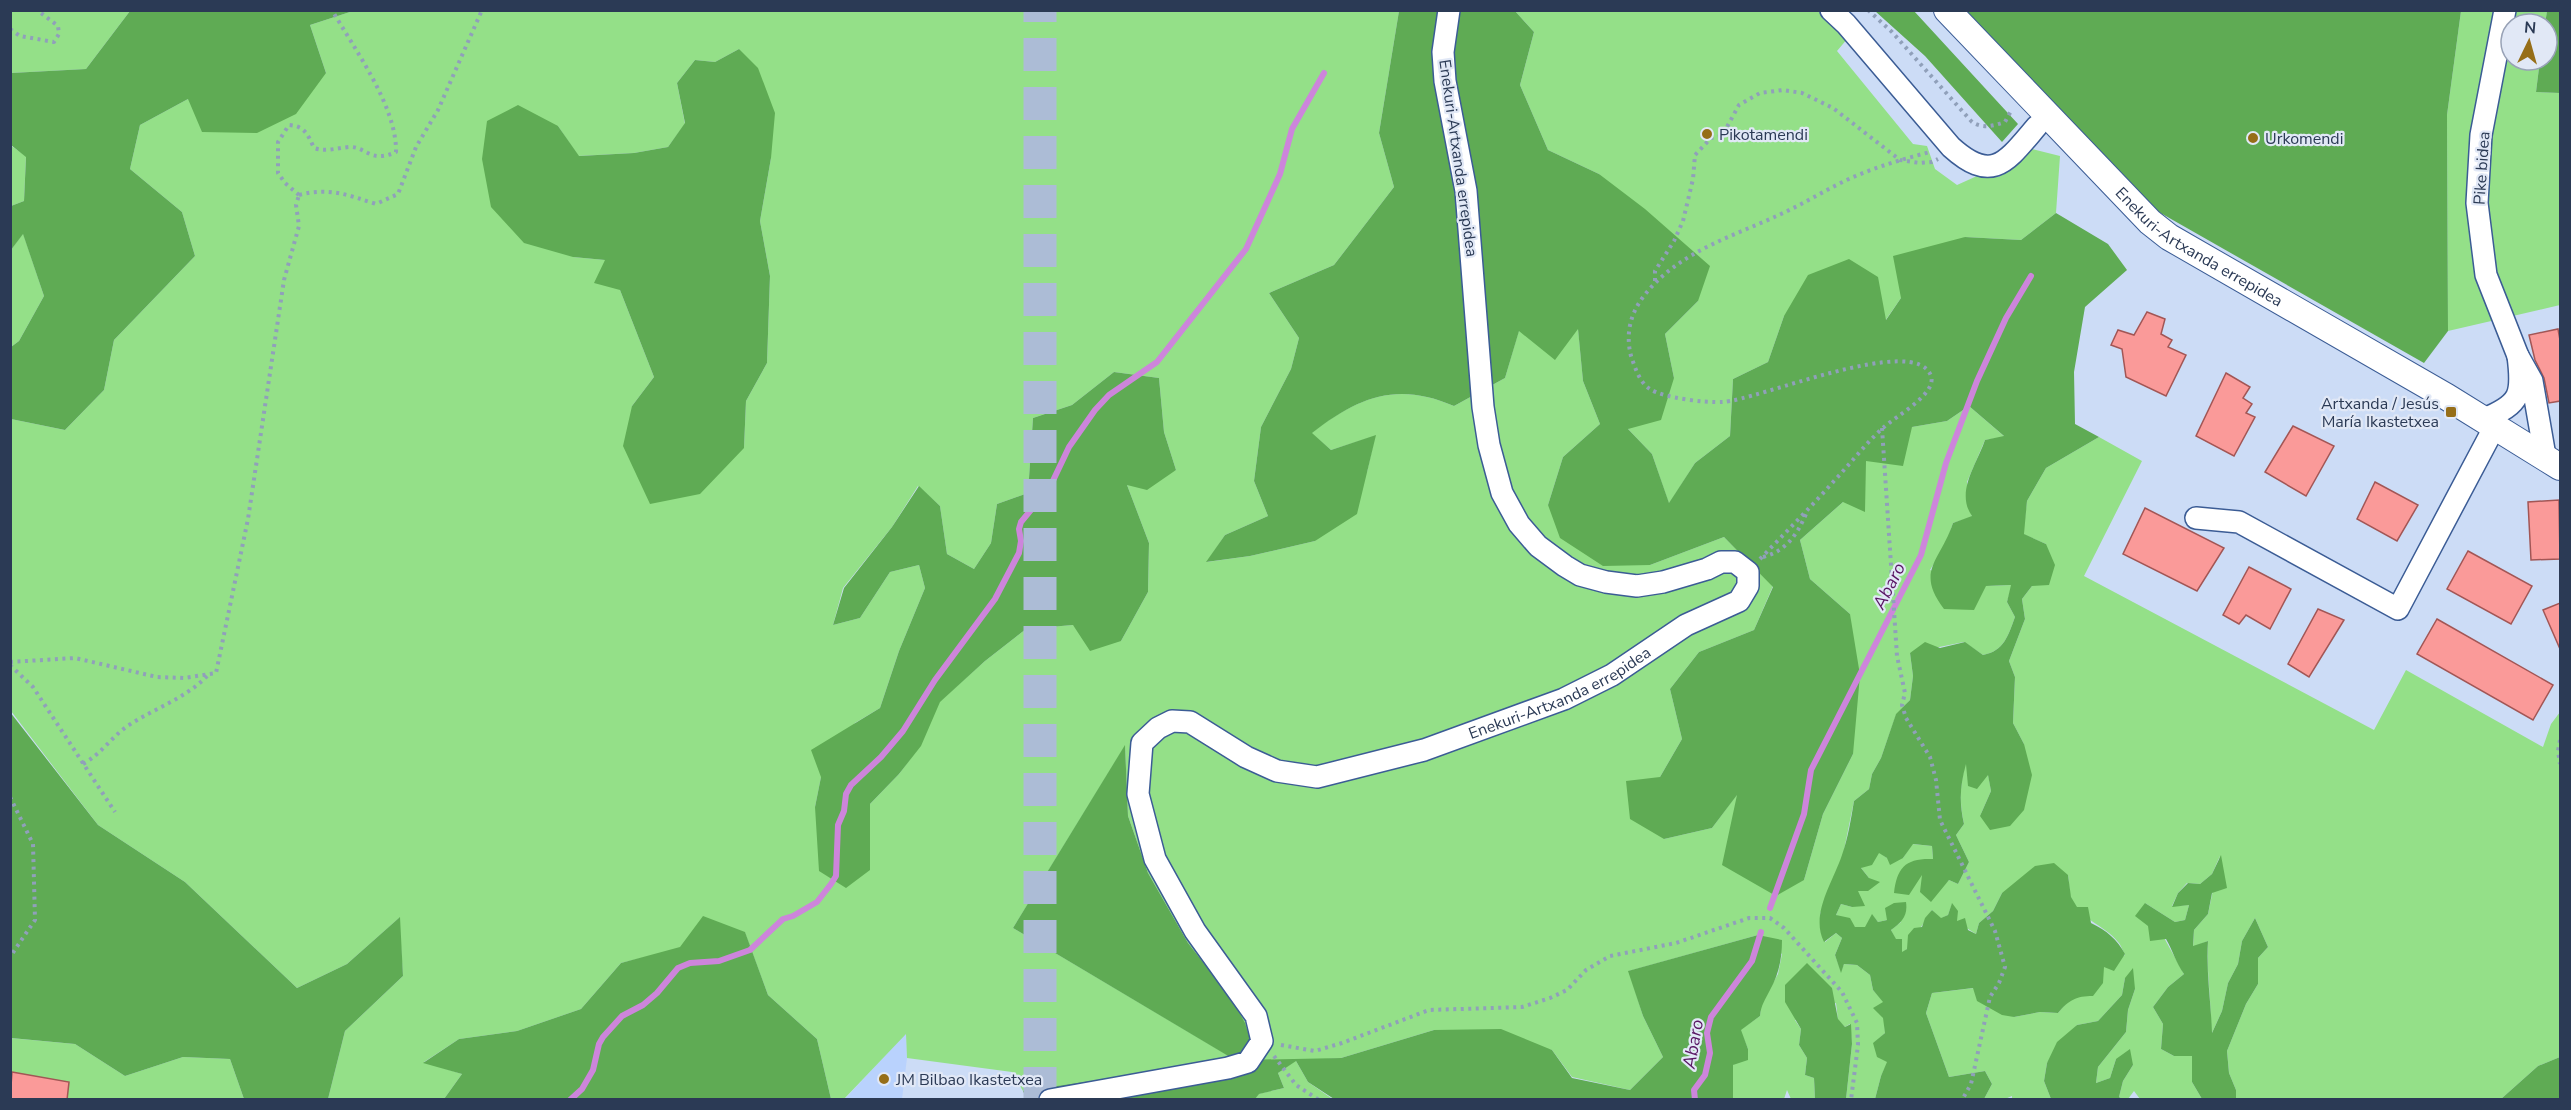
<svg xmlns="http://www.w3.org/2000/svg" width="2571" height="1110" viewBox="0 0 2571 1110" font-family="'Nunito Sans',sans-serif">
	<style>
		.built { fill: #b9d2fd }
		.green { fill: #94e088; fill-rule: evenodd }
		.forest { fill: #5fab54 }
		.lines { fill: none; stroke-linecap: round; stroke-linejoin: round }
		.stream { stroke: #cd85db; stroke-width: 6 }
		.building { fill: #fa9a99; stroke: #a25655; stroke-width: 1.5 }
		.trunk-tunnel { stroke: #acbcd6; stroke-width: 33; stroke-dasharray: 33 16; stroke-linecap: butt }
		.minor-casing { stroke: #3b5c95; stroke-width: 24 }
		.tertiary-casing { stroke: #3b5c95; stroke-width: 28 }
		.path { stroke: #90a0ba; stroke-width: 4; stroke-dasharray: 3 4.5; stroke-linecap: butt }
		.minor { stroke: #fff; stroke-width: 21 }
		.tertiary { stroke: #fff; stroke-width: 26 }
		.poi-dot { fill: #966e18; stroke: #e1e8f6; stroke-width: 2 }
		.labels { text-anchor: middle; stroke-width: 4.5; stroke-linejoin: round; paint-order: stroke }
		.poi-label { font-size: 16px; fill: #2b3a55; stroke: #e1e8f6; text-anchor: start }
		.street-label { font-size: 16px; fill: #2b3a55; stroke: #e1e8f6 }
		.water-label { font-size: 18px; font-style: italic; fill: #591664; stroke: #e1e8f6 }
	</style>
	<rect width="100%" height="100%" fill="#ccdcf6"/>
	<path class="built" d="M906 1033 907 1058 902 1099 844 1100Z"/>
	<path class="green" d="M11 11H130L86 69 11 73Z
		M353 11H1399L1379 133 1394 187 1334 265 1269 293 1299 338 1291 369 1261 427 1254 481 1268 516 1225 535 1207 562 1250 556 1315 541 1367 472 1375 436 1331 450 1311 433C1358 397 1397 381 1454 406L1505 378 1519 330 1578 328 1583 381 1600 424 1563 457 1548 505 1650 565 1724 537 1773 586 1754 630 1699 652 1670 689 1682 739 1660 777 1664 839 1712 828 1738 793 1804 880 1823 814 1853 754 1850 614 1810 579 1800 540 1843 502 1866 461 1912 427 1947 421 1969 406 2005 437 1985 440 1967 482 1972 517 1953 523 1946 544 1930 570 1986 586 2012 585 2007 602 2015 617C2008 636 2004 651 1983 655L1964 642 1910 653 1913 676 1910 700 1896 715 1881 758 1872 774 1869 789 1854 801 1843 855 1820 914 1825 942 1836 933 1842 938 1835 955 1841 971 1844 964 1857 965 1870 975 1873 990 1884 1002 1885 1033 1874 1043 1888 1062 1881 1076 1875 1099H1846L1852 1044 1850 1024 1845 1027 1838 1020 1836 1003 1795 1020 1801 1029 1799 1045 1807 1058 1805 1075 1814 1078 1815 1099H1791L1787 1090 1784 1099H1733V1065L1748 1049 1740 1030 1760 1016 1761 1004 1778 974 1782 954 1758 935 1629 971 1643 1016 1663 1057 1630 1090 1572 1077 1552 1050 1434 1030 1341 1058 1296 1061 1308 1082 1334 1100 1255 1099 1258 1094 1284 1088 1278 1073 1294 1061H1236L1023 1091 1012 1072 907 1058 906 1034 844 1099H831L817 1039 768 995 745 933 621 963 581 1009 517 1031 459 1039 424 1062 462 1074 444 1099H328L345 1031 403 976 399 918 347 964 297 988 185 882 98 825 11 711V419L65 430 104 390 114 340 195 256 182 212 130 169 140 125 188 99 326 73 310 25ZM739 49 771 158 760 221 770 276 767 363 746 401 744 448 632 406 654 377 620 290 605 260 573 257 558 126 578 156 634 153 668 147 685 124 677 83 695 60 715 62ZM1114 372 1159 378 1164 432 1176 470 1127 485 1149 543 1148 592 1121 641 1073 625 1026 629 985 661 939 702 920 746 899 774 870 804V870L815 807 821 777 855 723 880 708 899 651 925 588 919 565 890 572 860 618 833 625 843 588 892 527 918 486 940 506 947 554 974 569 991 543 997 504 1028 493 1033 418 1072 405ZM1125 746 1128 816 1148 873 1188 943 1232 999 1236 1060 1013 928Z
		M1515 11H1818L1848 38 1837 51 1913 144 1927 146 1935 169 1957 185 1977 176 1999 177 2028 148 2060 156 2056 213 2021 240 1965 237 1901 298 1885 321 1784 316 1768 362 1733 379 1730 436 1695 463 1669 504 1652 454 1628 429 1674 378 1665 334 1698 301 1599 174 1548 150 1520 85 1534 32Z
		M2461 11H2547L2545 24H2511V60H2540L2536 92 2560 93V305L2448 331 2447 115Z
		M10 145 26 156 24 201 11 206Z
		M23 233 44 296 19 341 11 347V250Z
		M2099 437 2142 461 2084 576 2374 730 2406 670 2543 747 2551 724 2560 712V1057L2538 1066 2501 1099H2236V1090L2229 1073 2227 1051 2246 1004 2258 984V958L2268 947 2255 918 2242 941 2238 964 2228 983 2222 1011 2211 1035C2212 1003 2206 973 2208 941L2193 947 2194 930 2208 914 2220 856 2212 874 2200 884 2187 883 2178 893 2172 906 2189 905 2185 920 2175 922 2145 903 2184 974 2168 987 2153 1007 2163 1024 2161 1049 2174 1056H2192V1082L2202 1099H2140L2134 1091 2128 1099H2122L2119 1097 2123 1081 2133 1065 2116 1059 2110 1078 2096 1083 2098 1067 2126 1032 2128 1010 2135 989 2125 978 2122 995 2098 1021 2077 1025 2047 1063 2044 1081 2051 1099H2012V1096L2005 1099H1984L1992 1084 1985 1071 1949 1077 1926 1013 1932 993 1974 988 2014 1017 2040 1012 2058 1013 2067 1002 2078 996 2104 966 2125 955C2123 951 2121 945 2118 942 2104 924 2077 919 2070 895 2069 888 2069 881 2068 875L2002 893 1993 911 1979 923 1976 934 1957 922 1952 904 1948 915 1940 919 1932 910 1907 949 1902 953 1891 930 1901 922 1887 920 1878 922 1872 915 1866 927H1855L1836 915 1841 904 1852 907 1857 891 1869 878 1861 868 1879 852 1887 858H1903L1912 844 1932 846 1933 859 1923 873 1938 890 1949 880 1958 884 1969 862 1956 835 1964 824C1959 801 1960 784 1966 761L1988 774 1991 791 1980 816 2024 744 2013 723 2015 677 2009 661 2025 619 2022 599 2032 586 2046 544 2023 534 2027 501 2046 468Z
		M10 1038 75 1044 125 1076 183 1057 230 1059 244 1099H11Z"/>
	<path class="forest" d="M130 11H353L310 25 326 73 296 114 257 133 202 132 188 99 140 125 130 169 182 212 195 256 114 340 104 390 65 430 11 419V347L19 341 44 296 23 234 11 250V206L24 201 26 157 11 145V73L86 69Z
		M1399 11H1515L1534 32 1520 85 1548 150 1599 174 1645 209 1710 266 1698 301 1665 334 1674 378 1661 420 1628 429 1652 454 1669 503 1695 463 1730 436 1733 379 1768 362 1784 316 1808 275 1849 259 1878 277 1886 320 1901 298 1893 256 1965 237 2021 240 2056 213 2108 244 2127 270 2085 307 2074 372 2075 424 2099 437 2046 468 2027 501 2024 534 2046 544 2055 565 2049 585 2032 586 2022 599 2025 619 2009 661 2015 677 2013 723 2024 744 2032 775 2024 810 2010 826 1990 830 1980 816 1991 791 1988 775 1977 789 1968 786 1966 764C1960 786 1959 802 1964 824L1956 835 1969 862 1958 884 1949 880 1931 902 1920 892 1922 875 1909 895 1894 893C1897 867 1906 858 1933 859L1932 846 1913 844 1903 858 1890 865 1887 858 1879 853 1872 865 1861 868 1869 878 1880 882 1868 891H1858L1865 906 1852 907 1841 904 1836 915 1850 918 1855 927H1865L1872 914 1878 922 1887 920 1885 908 1894 903 1906 902C1908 916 1902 922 1891 930L1896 939H1902V952L1907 949 1908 935 1914 928 1922 927 1925 918 1932 910 1941 918 1948 915 1952 903 1958 911 1957 921 1965 918 1968 930 1976 934 1979 923 1993 911 2002 893 2035 866 2054 863 2068 875 2071 897 2077 907H2088L2091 923C2107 931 2117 939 2125 954L2114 971 2104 967 2103 983 2093 996C2076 996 2069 1000 2058 1013L2040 1012 2014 1017 2002 1015 1977 1001 1973 988 1932 993 1926 1013 1949 1077 1985 1071 1992 1084 1984 1099H1875L1881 1076 1887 1062 1877 1057 1873 1043 1885 1033 1883 1018 1873 1008 1883 1002 1873 990 1870 975 1857 965 1844 964 1841 973 1835 955 1842 938 1836 933 1824 942C1810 914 1833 882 1842 855 1848 838 1851 819 1854 801L1869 789 1872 774 1881 758 1896 714 1910 700 1913 676 1910 653 1925 642 1940 648 1965 642 1983 655C2004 651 2008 636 2015 617L2007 602 2011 585 1986 586 1974 610 1944 609C1915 570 1940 562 1953 523L1972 516C1955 492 1977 464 1985 440L2004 436 1969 406 1947 421 1912 427 1903 466 1866 461 1865 512 1843 502 1800 540 1810 579 1850 614 1860 675 1853 754 1823 814 1804 880 1776 896 1722 865 1737 795 1712 828 1664 839 1630 819 1626 781 1660 777 1682 739 1670 689 1699 652 1754 630 1773 587 1724 537 1650 565 1603 566 1560 538 1548 505 1563 457 1600 424 1583 381 1578 329 1555 360 1519 331 1505 378 1454 406C1397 381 1358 397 1312 433L1331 450 1376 435 1357 514 1315 541 1250 556 1206 562 1225 535 1268 516 1254 481 1261 427 1291 369 1299 338 1269 293 1334 265 1394 187 1379 133Z
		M1875 11H1914L2018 124 2002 142 1925 56Z
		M1964 11H2461L2447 115 2448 331 2424 363 2157 211Z
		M2547 11H2560V93L2536 92 2540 60H2547V24H2545Z
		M739 49 758 68 775 113 771 158 760 221 770 276 767 363 746 401 744 448 700 494 650 504 623 446 632 406 654 377 620 290 594 283 605 260 573 257 524 243 491 207 482 159 487 121 518 105 558 126 579 156 634 153 668 147 685 123 677 83 695 60 715 62Z
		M1114 372 1159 378 1164 432 1176 470 1147 490 1127 485 1149 543 1148 592 1121 641 1090 651 1073 625 1026 629 985 661 940 702 921 746 899 774 870 804V870L846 888 819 871 815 807 821 777 811 750 880 708 899 651 925 588 919 565 890 572 860 618 833 625 844 588 892 527 919 486 940 506 947 554 974 569 991 543 997 504 1028 493 1033 418 1072 405Z
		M10 712 98 825 185 882 297 988 347 964 400 917 403 976 345 1031 328 1099H244L230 1059 183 1057 125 1076 75 1044 11 1038Z
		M1125 745 1128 816 1148 873 1188 943 1232 999 1245 1023 1251 1042 1238 1060 1341 1058 1434 1030 1501 1029 1552 1050 1572 1078 1630 1090 1663 1057 1643 1016 1628 971 1758 935 1782 940C1782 958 1779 974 1770 990 1765 1000 1761 1005 1760 1016L1741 1030 1748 1049V1060L1733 1065V1099H1334L1308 1082 1296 1061 1278 1073 1284 1088 1259 1094 1255 1099 1027 1100 1023 1091 1235 1060 1013 928Z
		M2221 855 2227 888 2212 893 2208 914 2194 930 2193 946 2208 941C2206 972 2211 1002 2212 1033L2222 1011 2228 983 2238 964 2242 941 2255 918 2268 947 2258 958V984L2246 1004 2227 1051 2229 1073 2236 1090V1099H2202L2192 1082V1056H2174L2161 1049 2163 1024 2153 1007 2168 987 2184 974C2176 963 2173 951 2166 939L2150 941 2148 926 2135 916 2145 903 2175 922 2185 920 2189 905 2172 907 2178 893 2188 883 2200 884 2212 874Z
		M703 916 745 932 768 995 817 1039 831 1099H444L462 1074 423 1063 459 1039 517 1031 581 1009 621 963 680 947Z
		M1807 963 1832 988 1838 1019 1845 1027 1851 1024 1852 1044 1846 1099H1815L1814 1078 1805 1075 1807 1058 1799 1045 1801 1029 1785 1002V985Z
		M2133 968 2135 989 2128 1010 2126 1032 2098 1067 2096 1083 2110 1078 2116 1059 2130 1049 2133 1065 2123 1081 2119 1097 2122 1099H2051L2044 1081 2047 1063 2057 1042 2077 1025 2098 1021 2122 995 2125 978Z
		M2560 1057V1099H2501L2538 1066Z"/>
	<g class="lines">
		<path class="stream" d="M1770 908 1804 814 1811 770 1921 555 1946 463 1977 381 2006 318 2031 276
			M570 1100 582 1089 593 1070 599 1044 603 1037 622 1016 643 1005 657 993 678 968 690 963 719 961 750 950 783 919 793 916 817 902 831 884 836 876 838 825 844 811 846 794 851 785 881 757 903 731 935 680 995 599 1019 553 1021 541 1019 529 1021 522 1050 487 1069 447 1095 410 1109 395 1157 362 1246 249 1280 174 1292 129 1324 73
			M1695 1100 1694 1090 1705 1075 1710 1053 1707 1033 1711 1017 1752 961 1761 932"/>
	</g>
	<path class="building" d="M2147 312 2165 319 2161 334 2172 340 2168 347 2186 355 2166 396 2126 377 2122 349 2111 345 2118 330 2134 335Z
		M2558 329 2560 340V401L2549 403 2544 378 2535 360 2529 335Z
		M2226 373 2250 387 2243 398 2252 404 2246 413 2255 417 2234 456 2196 436Z
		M2293 426 2334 446 2306 496 2265 472Z
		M2375 482 2418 505 2397 541 2357 519Z
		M2559 500 2560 559 2531 560 2528 502Z
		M2145 508 2224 548 2197 591 2123 554Z
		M2468 551 2532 586 2511 624 2447 589Z
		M2249 567 2291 589 2270 629 2246 615 2239 624 2223 615Z
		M2560 603V649L2543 610Z
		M2318 609 2344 620 2309 677 2288 664Z
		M2437 619 2553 685 2533 720 2417 654Z
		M12 1072 69 1082 67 1100H10Z"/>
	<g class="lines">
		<path class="trunk-tunnel" d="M1040 1100V10"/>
		<defs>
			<g id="minor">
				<path d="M1831 10 1846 24 1951 147C1993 185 2007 161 2037 126"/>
				<path d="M2505 10 2481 135 2477 203 2486 275 2518 356"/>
				<path d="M2484 419C2521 404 2523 394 2518 356L2532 381 2545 456"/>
				<path d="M2196 518 2239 522 2398 609 2495 426"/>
				<path id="s1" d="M1050 1100 1228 1068 1248 1062 1262 1041 1256 1016 1195 931 1155 859 1138 794 1142 743 1158 728 1172 721 1190 722 1246 757 1277 771 1317 777 1424 750 1564 699 1612 675 1686 625 1739 601 1748 586V572L1735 562H1721L1707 569 1663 582 1637 586 1606 582 1580 575 1565 566 1538 546 1519 524 1502 493 1489 445 1483 407 1466 191 1445 81 1443 52 1449 10"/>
			</g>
			<g id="tertiary">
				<path id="s2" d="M1947 10 2150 222 2169 237 2447 397 2560 467"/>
			</g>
		</defs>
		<use href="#minor" class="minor-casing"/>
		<use href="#tertiary" class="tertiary-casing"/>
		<path class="path" d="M1868 10 1892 32 1972 122C1984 129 1992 126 2005 122L2012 109
			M10 29 20 36 54 42 59 34 58 26 37 10
			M299 195 285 183 278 173V142L289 125C305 126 308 135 314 148 326 152 337 148 349 147 366 146 370 164 396 152 397 107 355 50 332 10
			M299 195C329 187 348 195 376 204L398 194 416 147 438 110 482 10
			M1655 281V271L1674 241 1683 221 1693 179 1695 155 1711 138 1722 136 1739 105 1760 93 1783 90 1802 93 1833 108 1900 160 1920 163 1932 162 1938 159
			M1882 428 1897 656 1905 693 1902 705 1906 718 1930 757 1936 780 1940 820 1995 931 2005 967 1999 983 1990 997 1971 1084 1962 1100
			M1763 557C1786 551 1797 535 1806 514
			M1760 559C1785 533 1810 508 1834 481 1851 463 1866 443 1884 427 1896 416 1937 394 1931 376 1916 332 1756 401 1722 402 1706 403 1663 398 1650 389 1639 382 1635 367 1631 356 1625 332 1631 311 1647 292 1681 251 1734 236 1781 214 1805 203 1827 189 1851 178 1876 167 1903 159 1930 152
			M10 662 75 658 157 677 184 678 216 673 248 519 284 280 299 226 296 205 299 195
			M10 665 33 687 115 812
			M2560 740 2558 751 2560 764
			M83 764C101 754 111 738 126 727 154 708 186 699 209 674
			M10 797 33 844 35 920 10 957
			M1281 1045 1315 1051 1342 1043 1429 1010 1522 1007 1550 998 1567 990 1586 970 1610 956 1676 943 1749 918H1770L1784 928 1842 992 1857 1023 1858 1045 1851 1100
			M1274 1056 1296 1085 1319 1100"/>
		<use href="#minor" class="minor"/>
		<use href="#tertiary" class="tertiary"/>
	</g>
	<g class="poi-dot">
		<circle cx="1707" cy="134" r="6"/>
		<circle cx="2253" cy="138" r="6"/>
		<rect x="2445" y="406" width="12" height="12" rx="3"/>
		<circle cx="884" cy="1079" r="6"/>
	</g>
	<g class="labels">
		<g class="poi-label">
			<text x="1719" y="140">Pikotamendi</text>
			<text x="2265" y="144">Urkomendi</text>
			<text x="2439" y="409" text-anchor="end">Artxanda / Jesús<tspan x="2439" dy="18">María Ikastetxea</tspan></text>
			<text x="896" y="1085">JM Bilbao Ikastetxea</text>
		</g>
		<g class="street-label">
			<text transform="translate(1459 158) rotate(82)" y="6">Enekuri-Artxanda errepidea</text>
			<text transform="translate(2481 168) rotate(-86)" y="6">Pike bidea</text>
			<text dy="6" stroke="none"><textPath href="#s2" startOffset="348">Enekuri-Artxanda errepidea</textPath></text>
			<text dy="6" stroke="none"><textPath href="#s1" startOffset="1012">Enekuri-Artxanda errepidea</textPath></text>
		</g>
		<g class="water-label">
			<text transform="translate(1889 586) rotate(-63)" y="6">Abaro</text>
			<text transform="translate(1693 1044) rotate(-80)" y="6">Abaro</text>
		</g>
	</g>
	<rect width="2571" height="1110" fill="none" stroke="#2b3a55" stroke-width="24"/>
	<g transform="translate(2529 42) rotate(5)"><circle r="28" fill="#e1e8f6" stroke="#98a2b6" stroke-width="1.5"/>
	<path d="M0-4.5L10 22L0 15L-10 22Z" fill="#966e18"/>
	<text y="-9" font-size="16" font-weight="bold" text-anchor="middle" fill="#2b3a55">N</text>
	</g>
</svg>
